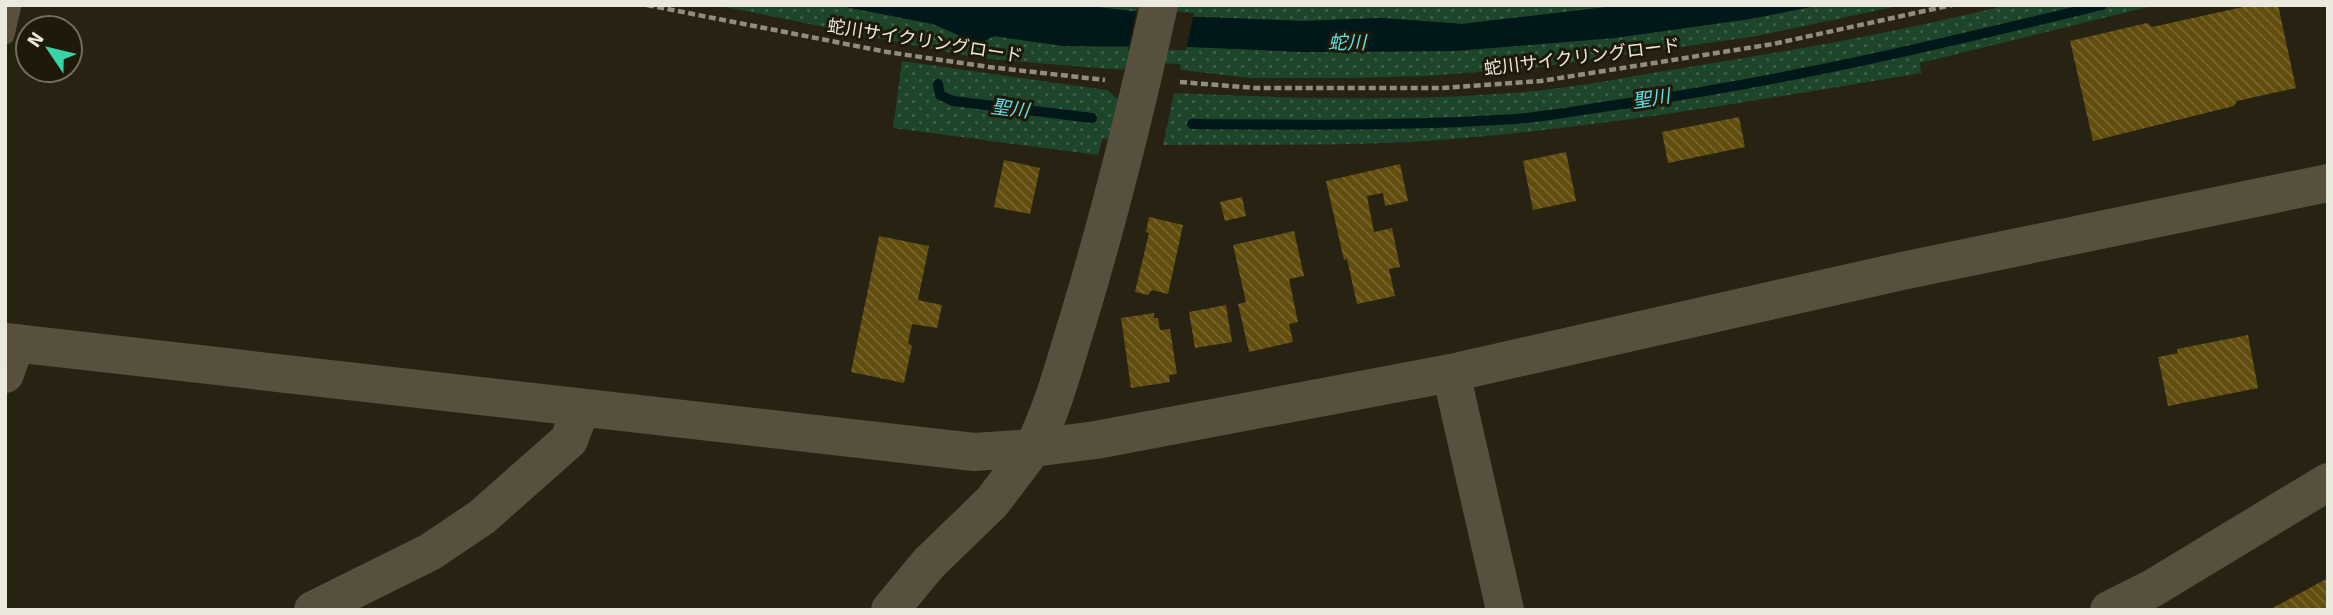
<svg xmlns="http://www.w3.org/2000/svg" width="2333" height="615" viewBox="0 0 2333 615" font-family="Signika,'Noto Sans JP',sans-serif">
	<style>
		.grass { fill: url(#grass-dots) }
		.water { fill: #00181a }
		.pier { fill: #282212 }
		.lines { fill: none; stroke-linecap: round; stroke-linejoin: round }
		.stream { stroke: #00181a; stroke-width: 10 }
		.building { fill: url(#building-back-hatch) }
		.path { stroke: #918c7f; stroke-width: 4.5; stroke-dasharray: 7 3.5; stroke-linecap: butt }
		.service { stroke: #57503f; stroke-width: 19 }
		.minor { stroke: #57503f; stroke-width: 38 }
		.tertiary { stroke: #57503f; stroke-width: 38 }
		.labels { text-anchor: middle; stroke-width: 6; stroke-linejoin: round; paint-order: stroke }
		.street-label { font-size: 18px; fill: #ebe8dd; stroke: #1e1909 }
		.water-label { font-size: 19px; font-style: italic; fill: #61dfe9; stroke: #1e1909 }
	</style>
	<defs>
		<pattern id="grass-dots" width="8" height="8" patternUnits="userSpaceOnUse" patternTransform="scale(1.75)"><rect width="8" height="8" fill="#1c452a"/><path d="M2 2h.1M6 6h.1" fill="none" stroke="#3d6048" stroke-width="1.8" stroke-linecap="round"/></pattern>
		<pattern id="building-back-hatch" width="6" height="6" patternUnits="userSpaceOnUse" patternTransform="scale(1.75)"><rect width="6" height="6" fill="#614d0d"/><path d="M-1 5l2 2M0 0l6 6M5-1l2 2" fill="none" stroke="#786730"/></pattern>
	</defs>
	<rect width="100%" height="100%" fill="#282212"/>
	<path class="grass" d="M716 5H836L933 24 979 44 994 36 1064 46 1192 47 1305 52 1455 51 1750 19 1821 5H1903L1757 36 1541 67 1427 76 1348 78H1251L1181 70 1180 64 1129 62 1123 70 977 58Z
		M1080 5H1624L1462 24 1382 18 1303 21 1174 16Z
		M2007 5H2156L1920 63 1921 73C1752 101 1583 131 1412 142 1330 146 1246 144 1163 145L1174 93C1290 98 1407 102 1523 92 1581 87 1638 75 1695 66 1800 49 1904 31 2007 5Z
		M902 61 1107 90 1120 101 1112 140 1103 138 1098 155 893 128Z"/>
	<path class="water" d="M836 5H1080L1174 16 1303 21 1382 18 1462 24 1624 5H1821L1750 19 1615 38 1455 51 1305 52 1192 47 1064 46 994 36 979 44 933 24Z"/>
	<path class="pier" d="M1137 8 1194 13 1186 50H1128Z"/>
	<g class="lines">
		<path class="stream" d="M938 84 940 95 953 101 1092 118
			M1192 124C1300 125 1408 126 1515 119 1553 116 1592 108 1630 103 1790 80 1946 43 2102 5"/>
	</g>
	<path class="building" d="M2252 5 2258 7 2278 5 2296 88 2237 101 2234 106 2093 141 2070 41 2147 23 2152 27Z
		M1739 117 1745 147 1668 163 1662 132Z
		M1566 152 1576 201 1533 210 1523 161Z
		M1004 160 1040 168 1030 214 994 207Z
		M1400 164 1408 201 1385 206 1383 193 1367 196 1374 232 1392 228 1400 267 1389 269 1395 296 1357 304 1347 259 1344 260 1326 181Z
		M1242 197 1246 216 1225 221 1220 202Z
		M1149 217 1183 225 1168 294 1152 290 1148 295 1135 292 1149 233 1146 232Z
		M1294 231 1304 276 1289 279 1298 322 1289 324 1293 342 1249 352 1238 304 1246 302 1233 245Z
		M879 236 929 246 918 300 942 305 937 328 912 324 908 343 912 346 904 383 851 372Z
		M1226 305 1232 342 1195 348 1189 312Z
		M1154 313V318H1158L1160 330 1170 329 1177 374 1169 375 1170 382 1131 388 1121 318Z
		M2248 335 2258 388 2168 406 2158 357 2178 353 2177 349Z
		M2328 578V610H2269Z"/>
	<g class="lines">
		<path class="path" d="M647 5 887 52 989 67 1105 80
			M1180 82 1255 88H1442L1541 81 1773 44 1952 5"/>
		<path class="service" d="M5 35 12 5"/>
		<path class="minor" d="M1451 373 1505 610
			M5 374 16 343
			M313 610 430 552 482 517 569 440 581 408
			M890 610 929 563 992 502 1033 448
			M2109 610 2153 588 2328 482"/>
		<path class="tertiary" d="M5 342 974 452 1033 448 1096 440 1451 373 1902 271 2328 183
			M1033 448C1054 407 1065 361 1079 317 1110 214 1136 110 1159 5"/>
	</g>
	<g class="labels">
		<g class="street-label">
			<text transform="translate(925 41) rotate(9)" y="6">蛇川サイクリングロード</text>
			<text transform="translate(1582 57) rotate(-7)" y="6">蛇川サイクリングロード</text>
		</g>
		<g class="water-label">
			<text x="1347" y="49">蛇川</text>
			<text transform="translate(1651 98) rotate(-9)" y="7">聖川</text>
			<text transform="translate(1010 108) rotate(7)" y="7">聖川</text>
		</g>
	</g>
	<rect width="2333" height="615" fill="none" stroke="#ebe8dd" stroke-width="14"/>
	<g transform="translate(49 49) rotate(305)"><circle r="33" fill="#1e1909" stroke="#706c5e" stroke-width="2"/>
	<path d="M0-5L12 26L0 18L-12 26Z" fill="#37d4a6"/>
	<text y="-10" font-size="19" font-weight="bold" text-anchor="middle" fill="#ebe8dd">N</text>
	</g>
</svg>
